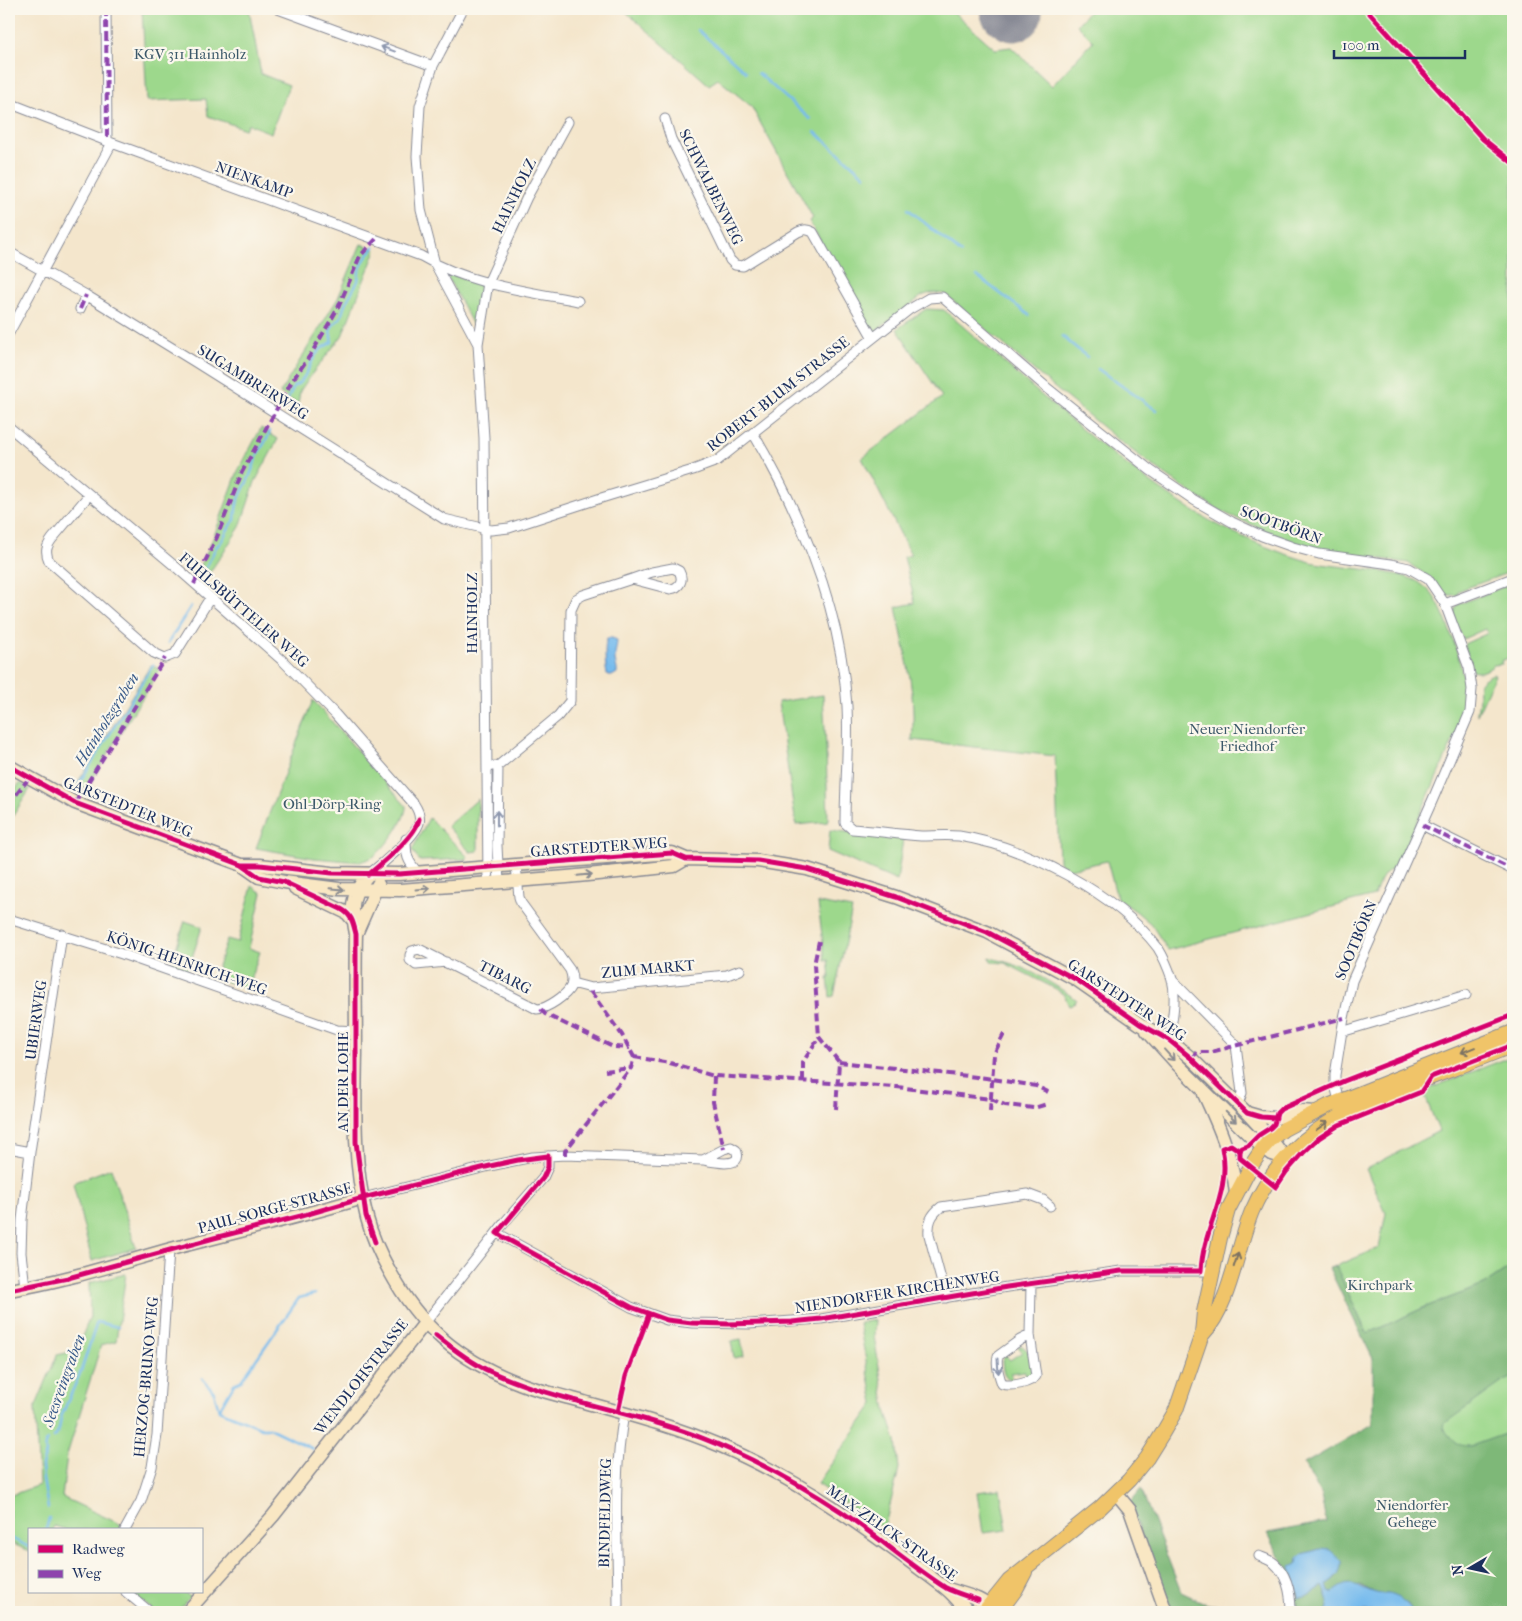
<svg xmlns="http://www.w3.org/2000/svg" width="1522" height="1621" viewBox="0 0 1522 1621" font-family="'IM FELL French Canon',serif">
	<style>
		.green { fill: #9dd88c; stroke: #5c8475 }
		.forest { fill: #7eb878; stroke: #4c746b }
		.water { fill: #77bbed; stroke: #4975a6 }
		.lines { fill: none; stroke-linecap: round; stroke-linejoin: round }
		.stream { stroke: #77bbed; stroke-width: 2.5 }
		.runway { stroke: #888a95; stroke-width: 59 }
		.street-casing { stroke: #888a95; stroke-width: 11 }
		.secondary-casing { stroke: #888a95; stroke-width: 15 }
		.primary-casing { stroke: #888a95; stroke-width: 16 }
		.street { stroke: #fff; stroke-width: 9 }
		.secondary { stroke: #f9e7c3; stroke-width: 12 }
		.primary { stroke: #f0c469; stroke-width: 14 }
		.quiet { stroke: #8e44ad; stroke-width: 4; stroke-dasharray: 8 4; stroke-linecap: butt }
		.cycleway-casing { stroke: #fbf7ec; stroke-width: 8 }
		.cycleway { stroke: #d6006c; stroke-width: 5 }
		.oneway { stroke: #8d97ae }
		.oneway2 { stroke: #8a8b90 }
		.oneway3 { stroke: #7b7263 }
		.labels { text-anchor: middle; stroke-width: 4.5; stroke-linejoin: round; paint-order: stroke }
		.park-label { font-size: 15px; fill: #3c596a; stroke: #fbf7ec }
		.street-label { font-size: 15px; fill: #1b2f5e; stroke: #fbf7ec }
		.water-label { font-size: 16px; font-style: italic; fill: #375989; stroke: #fbf7ec }
	</style>
	<rect width="100%" height="100%" fill="#fbf7ec"/>
	<filter id="ink" filterUnits="userSpaceOnUse"><feTurbulence type="fractalNoise" baseFrequency=".02" numOctaves="2"/><feDisplacementMap in="SourceGraphic" scale="10" xChannelSelector="R" yChannelSelector="G"/><feConvolveMatrix kernelMatrix="1 2 1 2 8 2 1 2 1" color-interpolation-filters="sRGB"/></filter>
	<filter id="wash" filterUnits="userSpaceOnUse"><feTurbulence type="fractalNoise" baseFrequency=".0096" numOctaves="4" result="noise"/><feDisplacementMap in="SourceGraphic" scale="20" xChannelSelector="R" yChannelSelector="G"/><feGaussianBlur stdDeviation="1.12" result="paint"/><feColorMatrix in="noise" values="0 0 0 0 0 0 0 0 0 0 0 0 0 0 0 0 0 1.4 0 .05"/><feComposite in="paint" operator="in"/></filter>
	<g filter="url(#wash)">
		<rect width="100%" height="100%" fill="#f4e6cc"/>
		<path class="green" d="M142 9H249L261 74 289 85 271 133 248 124 245 129 208 116 206 99 147 101Z
			M623 9H950L995 49 1011 47 1052 86 1093 41 1077 25 1091 9H1389L1391 11 1393 9H1513V571L1458 591V595H1447L1442 592 1432 579 1408 563 1319 549 1292 542 1227 514 1196 496 1157 469 1117 439 1050 384 945 294C936 293 930 292 922 296L873 333 809 221 813 218 751 106 718 79 709 85Z
			M361 244 376 250 342 336 311 375 300 391 298 404 280 393 338 298Z
			M448 273 481 284 483 286 477 327 473 325 448 278Z
			M926 309 944 310C1006 363 1066 420 1131 468 1165 493 1198 517 1237 534 1260 545 1286 555 1311 562 1336 568 1405 570 1421 584 1425 587 1429 590 1432 594 1447 614 1465 672 1466 697 1466 706 1463 714 1461 723L1396 868C1382 870 1379 885 1374 896L1168 950 1151 924 1137 912 1117 898 1107 861 1070 869 1059 862 1055 756 912 740C917 696 905 651 896 607L915 603 904 557 911 555 862 458 942 397 897 329Z
			M261 428 278 439 255 482 240 527 206 578 198 572 214 536 238 471Z
			M1513 583V656L1501 661 1502 664 1494 665C1488 670 1481 674 1472 671L1464 644 1488 633 1485 629 1463 639C1458 627 1449 615 1459 604Z
			M151 665 160 669 85 791 75 787Z
			M1493 674 1495 675 1477 715C1477 709 1479 703 1479 697 1478 682 1479 681 1493 674Z
			M823 695 826 748 828 822 796 825 778 702Z
			M313 700 406 806C407 819 385 848 374 856 370 859 365 860 360 862L314 858 256 848Z
			M20 783 30 789 9 822V797Z
			M478 799V851L470 852 447 826Z
			M429 818 467 856V859L420 861 412 850Z
			M830 830 903 839 897 881 828 851Z
			M252 886 262 893 249 948 260 952 247 988 214 978 227 939 238 942Z
			M818 903 852 909 834 996 830 997 828 978H830L828 960H825Z
			M185 921 202 927 188 970 171 964Z
			M989 958C1021 963 1051 982 1077 1000L1072 1005 1069 1006 1064 995 1056 989 1005 963 991 962Z
			M1513 1056V1267L1508 1269 1484 1285 1423 1308 1367 1334 1336 1266 1379 1248 1386 1213 1366 1169 1439 1131 1423 1091Z
			M111 1168 136 1248 92 1261 73 1183Z
			M126 1274 116 1341 101 1345 67 1455 62 1497 122 1525 120 1530H68L54 1526 52 1530H29V1551L9 1542V1496L39 1485 35 1408 57 1355 76 1351 90 1317 89 1283Z
			M1513 1284V1460L1459 1457 1404 1352Z
			M875 1320 874 1336 886 1410 896 1441 899 1469 884 1529 817 1484 874 1404 859 1323Z
			M741 1339 744 1356 734 1358 731 1341Z
			M1018 1346H1022L1028 1351 1033 1371 1027 1378 1025 1371 1011 1373 1012 1381C1002 1378 1003 1369 1002 1360L1005 1355 1010 1360 1022 1352Z
			M1000 1489 1007 1530 983 1533 977 1492Z
			M131 1592H184L190 1597 176 1612H155Z"/>
		<path class="forest" d="M1336 1266 1367 1334 1423 1308 1484 1285 1508 1269 1513 1267V1377L1501 1383 1445 1423 1444 1429C1452 1439 1456 1447 1471 1446L1513 1431V1612H1413L1408 1604 1386 1594H1377L1360 1585 1332 1593 1329 1592 1327 1585 1339 1574 1320 1549 1303 1554 1297 1564 1292 1576 1299 1598 1306 1597 1323 1586C1327 1594 1331 1604 1326 1612H1294L1291 1580 1268 1533 1326 1522 1321 1495 1304 1464 1373 1424V1359L1329 1268Z
			M1141 1489 1181 1592 1207 1604 1266 1612H1171L1129 1504Z"/>
		<path class="water" d="M607 638H612L617 640C617 646 615 651 615 657 614 662 618 668 617 673L612 676 607 674C605 666 604 645 607 638Z
			M1320 1549 1330 1550 1342 1561C1343 1575 1335 1574 1330 1584L1327 1585 1329 1592 1332 1593C1351 1576 1358 1588 1376 1593 1380 1594 1384 1594 1388 1594 1399 1597 1407 1602 1413 1612H1326C1331 1604 1327 1594 1323 1586L1306 1597 1299 1598C1298 1587 1292 1578 1291 1567L1297 1564 1298 1558 1303 1554Z"/>
		<g class="lines">
			<path class="stream" d="M698 30 746 72
				M758 73 810 119
				M815 132 865 176
				M908 209 961 253
				M977 276 1029 315
				M1062 336 1087 357
				M1098 369 1156 410
				M284 407 294 386C307 381 310 359 319 351 322 347 328 345 332 342L330 331 333 325 341 317 345 304 358 281 359 271 365 259 374 247
				M202 576 216 547 221 542 231 524 235 520C236 503 238 500 245 486 251 475 254 463 259 452 263 445 268 439 270 431
				M168 643 191 606
				M78 785 153 665
				M9 811 11 806
				M202 1378 214 1392 219 1410 262 1428H269L313 1449
				M219 1410 234 1384 241 1381 299 1298 315 1294
				M54 1438 56 1436 59 1429 61 1417 81 1371 97 1322 118 1327
				M47 1440 45 1443 46 1453 42 1465 43 1479 48 1508
				M46 1530 49 1518
				M9 1537 29 1547"/>
			<path class="runway" d="M1009 9 1013 12"/>
		</g>
	</g>
	<g filter="url(#ink)">
		<g class="lines">
			<defs>
				<path id="street" d="M106 9 107 140
					M278 9 433 66
					M463 9 433 66 420 106 417 156 421 210 435 264 478 344 484 438 488 883
					M9 103 112 143 421 256C468 284 525 291 578 301
					M665 119 671 139 730 260 735 265 743 266 798 232C804 229 807 229 813 232L873 338
					M9 252 86 295 195 362 444 519 491 530 509 528 598 499 693 470 717 461 910 309 929 298 942 297 1046 387 1150 470 1194 500 1232 522 1262 536 1293 547 1319 554 1391 564 1409 568 1428 579 1445 604 1469 668 1472 689 1470 712 1433 799 1352 981 1344 1018 1335 1075V1085L1339 1101
					M80 309 86 295
					M9 333 112 143
					M478 344 488 283 527 197 568 122
					M9 427 177 568 283 661 335 714 414 804C418 810 421 816 419 823 415 837 381 865 369 874
					M753 433C802 516 841 609 847 706 849 745 845 784 845 823L852 829C875 831 898 834 921 836 933 836 946 835 959 836 1025 846 1117 894 1158 948 1163 956 1169 970 1172 979 1177 999 1172 1020 1169 1040
					M89 495 52 539C46 547 45 552 49 561L154 653 165 658 175 654 210 598
					M673 568 679 571C684 580 680 588 670 589L632 579 652 572Z
					M1445 604 1513 578
					M487 766H498L558 716 570 701 571 610 576 599 583 595 632 579
					M498 766 497 846 499 883
					M1422 825 1513 870
					M406 839C406 856 407 860 418 873
					M9 919 122 954 337 1030 356 1031
					M446 962 416 965 410 960V955L412 951 419 949 537 1009C547 1009 567 995 571 986 573 980 572 975 570 970L521 903 519 897 516 865
					M1172 980 1236 1045 1242 1093 1238 1104
					M572 983 591 988 727 975 740 970
					M1342 1029 1348 1030 1466 995
					M731 1147 736 1150C745 1169 713 1162 703 1160L724 1149Z
					M9 1148 30 1152
					M363 1198 490 1166 533 1157 565 1155 703 1160
					M497 1233 631 1307 667 1320 692 1323 749 1324 821 1319 1007 1287 1121 1271H1212
					M25 1287 21 1253 22 1220 30 1152 62 934
					M946 1298 929 1235C928 1222 931 1215 941 1207L1027 1194 1043 1200 1050 1206
					M425 1323 505 1222 543 1178 548 1167V1156
					M1030 1335 1020 1340 998 1356C996 1364 999 1376 1002 1384 1012 1387 1030 1383 1036 1376L1030 1335 1031 1284
					M125 1530 141 1501 152 1467 157 1435 169 1250
					M1259 1556C1264 1558 1270 1560 1274 1563 1288 1575 1291 1595 1291 1612
					M126 1592 150 1612
					M618 1612C618 1547 612 1479 624 1414"/>
				<path id="secondary" d="M9 766 75 803 242 865H260L332 873 399 874 672 853 686 859 758 861 807 869 896 897 987 932 1077 980 1140 1024 1169 1040 1191 1058 1247 1113 1271 1139 1285 1158
					M242 865 259 877 284 882 339 889 400 890 567 877 638 870 674 866 686 859
					M368 875C350 894 351 909 356 934 355 974 356 1013 356 1053 355 1108 353 1165 367 1218 372 1237 380 1254 389 1270 420 1327 458 1360 519 1383 536 1390 555 1394 573 1399 623 1413 674 1426 721 1446 803 1481 874 1534 944 1587 954 1594 960 1605 970 1612
					M295 888 347 913 353 920
					M356 934 378 884
					M1147 1031 1178 1065 1254 1140 1272 1154 1285 1158
					M1204 1094C1220 1128 1232 1156 1236 1193
					M1247 1113 1261 1117 1276 1118 1302 1111 1315 1112
					M9 1290C64 1281 117 1264 171 1249 235 1232 299 1217 363 1198
					M1116 1493 1130 1510 1166 1612
					M948 1589C962 1594 985 1598 994 1612
					M187 1612 273 1516 425 1323"/>
				<path id="primary" d="M1203 1334C1230 1306 1237 1247 1252 1211 1285 1136 1342 1111 1414 1084 1447 1071 1480 1059 1513 1045
					M984 1612 1009 1581 1100 1508 1129 1480 1147 1458 1162 1434 1176 1410 1202 1334 1204 1312 1220 1238 1228 1210 1251 1166 1263 1148 1271 1139 1284 1129 1328 1106 1513 1032
					M999 1612 1016 1589 1025 1572"/>
			</defs>
			<use href="#street" class="street-casing"/>
			<use href="#secondary" class="secondary-casing"/>
			<use href="#primary" class="primary-casing"/>
			<use href="#street" class="street"/>
			<use href="#secondary" class="secondary"/>
			<use href="#primary" class="primary"/>
			<path class="quiet" d="M106 9 107 140
				M80 309 86 295
				M194 584 217 537 242 472 292 381 311 354 338 308 360 256 376 239
				M75 803 165 658
				M9 804 29 778
				M1422 825 1513 870
				M819 941 814 965 819 1037 839 1062 836 1109
				M541 1009 545 1014 613 1047 630 1048
				M634 1057 670 1063 714 1076 897 1087 991 1099 1005 1105 1034 1108 1047 1104
				M1191 1058 1198 1052H1211L1344 1018
				M839 1062 986 1078 1036 1086 1050 1093
				M605 1071 631 1068
				M714 1076 713 1102 724 1149
				M803 1081V1062L819 1037
				M990 1111 994 1054 1004 1034
				M565 1155V1151L631 1068 634 1057 622 1035 591 992V988"/>
			<defs>
				<path id="cycleway" d="M1366 9 1483 139 1513 163
					M9 766 75 803 242 865H260L332 873 399 874 672 853 686 859 758 861 807 869 896 897 987 932 1077 980 1140 1024 1169 1040 1191 1058 1247 1113 1261 1117 1276 1118
					M242 865 259 877 284 882 341 909C352 915 353 922 356 934V1142L366 1216 375 1242
					M368 875C382 863 416 836 419 819
					M1240 1151V1158L1276 1187 1286 1172 1303 1153 1319 1138 1339 1125 1421 1092 1431 1077 1513 1045
					M1240 1151 1242 1148 1248 1146 1259 1135 1270 1128 1274 1124 1277 1113 1281 1109 1344 1081 1513 1015
					M9 1290 68 1278 214 1238 301 1216 363 1198 490 1166 518 1160 548 1156V1167L543 1178 497 1233 503 1237 631 1307 667 1320 692 1323 728 1324 792 1322 821 1319 1007 1287 1121 1271H1201C1203 1227 1232 1193 1222 1148L1231 1145 1240 1151
					M436 1335C452 1348 470 1362 489 1371 557 1402 633 1411 702 1438 751 1457 798 1483 842 1512 877 1536 910 1565 946 1588 955 1593 968 1596 978 1600
					M618 1412 626 1376 649 1314"/>
			</defs>
			<use href="#cycleway" class="cycleway-casing"/>
			<use href="#cycleway" class="cycleway"/>
		</g>
		<defs><path id="oneway-shaft" d="M-6 0H5M1.5-3L5.5 0L1.5 3" fill="none" stroke-width="1.6" stroke-linecap="round" stroke-linejoin="round" transform="scale(1.25)"/></defs>
		<g class="oneway">
			<use href="#oneway-shaft" transform="translate(388 49) rotate(-160)"/>
			<use href="#oneway-shaft" transform="translate(497 818) rotate(-90)"/>
			<use href="#oneway-shaft" transform="translate(998 1366) rotate(86)"/>
		</g>
		<g class="oneway2">
			<use href="#oneway-shaft" transform="translate(585 875) rotate(-6)"/>
			<use href="#oneway-shaft" transform="translate(337 889) rotate(5)"/>
			<use href="#oneway-shaft" transform="translate(423 889) rotate(-4)"/>
			<use href="#oneway-shaft" transform="translate(1169 1055) rotate(48)"/>
			<use href="#oneway-shaft" transform="translate(1231 1117) rotate(45)"/>
		</g>
		<g class="oneway3">
			<use href="#oneway-shaft" transform="translate(1468 1050) rotate(158)"/>
			<use href="#oneway-shaft" transform="translate(1322 1126) rotate(-35)"/>
			<use href="#oneway-shaft" transform="translate(1236 1260) rotate(-72)"/>
		</g>
	</g>
	<g class="labels">
		<g class="park-label">
			<text x="190" y="59">KGV 311 Hainholz</text>
			<text x="1247" y="734">Neuer Niendorfer<tspan x="1247" dy="17">Friedhof</tspan></text>
			<text x="332" y="809">Ohl-Dörp-Ring</text>
			<text x="1380" y="1290">Kirchpark</text>
			<text x="1412" y="1510">Niendorfer<tspan x="1412" dy="17">Gehege</tspan></text>
		</g>
		<g class="street-label">
			<text transform="translate(254 180) rotate(20)" y="5">NIENKAMP</text>
			<text transform="translate(711 187) rotate(64)" y="5">SCHWALBENWEG</text>
			<text transform="translate(514 196) rotate(-64)" y="5">HAINHOLZ</text>
			<text transform="translate(253 382) rotate(32)" y="5">SUGAMBRERWEG</text>
			<text transform="translate(778 394) rotate(-38)" y="5">ROBERT-BLUM-STRASSE</text>
			<text transform="translate(1281 525) rotate(20)" y="5">SOOTBÖRN</text>
			<text transform="translate(244 610) rotate(41)" y="5">FUHLSBÜTTELER WEG</text>
			<text transform="translate(472 613) rotate(-90)" y="5">HAINHOLZ</text>
			<text transform="translate(128 807) rotate(22)" y="5">GARSTEDTER WEG</text>
			<text transform="translate(599 847) rotate(-4)" y="5">GARSTEDTER WEG</text>
			<text transform="translate(1356 940) rotate(-67)" y="5">SOOTBÖRN</text>
			<text transform="translate(187 963) rotate(19)" y="5">KÖNIG-HEINRICH-WEG</text>
			<text transform="translate(648 969) rotate(-5)" y="5">ZUM MARKT</text>
			<text transform="translate(505 977) rotate(27)" y="5">TIBARG</text>
			<text transform="translate(1127 1000) rotate(33)" y="5">GARSTEDTER WEG</text>
			<text transform="translate(36 1020) rotate(-82)" y="5">UBIERWEG</text>
			<text transform="translate(343 1082) rotate(-90)" y="5">AN DER LOHE</text>
			<text transform="translate(275 1208) rotate(-15)" y="5">PAUL-SORGE-STRASSE</text>
			<text transform="translate(897 1292) rotate(-9)" y="5">NIENDORFER KIRCHENWEG</text>
			<text transform="translate(146 1377) rotate(-85)" y="5">HERZOG-BRUNO-WEG</text>
			<text transform="translate(361 1377) rotate(-52)" y="5">WENDLOHSTRASSE</text>
			<text transform="translate(605 1513) rotate(-89)" y="5">BINDFELDWEG</text>
			<text transform="translate(892 1533) rotate(35)" y="5">MAX-ZELCK-STRASSE</text>
		</g>
		<g class="water-label">
			<text transform="translate(106 719) rotate(-58)" y="6">Hainholzgraben</text>
			<text transform="translate(63 1380) rotate(-70)" y="6">Seesreingraben</text>
		</g>
	</g>
	<rect width="1522" height="1621" fill="none" stroke="#fbf7ec" stroke-width="30"/>
	<rect x="28" y="1528" width="175" height="65" fill="#fbf7ec" stroke="#a1a7b3"/>
	<rect x="38" y="1545" width="25" height="8" fill="#d6006c" stroke="#a1a7b3"/>
	<text x="72" y="1554" font-size="15" fill="#1b2f5e">Radweg</text>
	<rect x="38" y="1570" width="25" height="8" fill="#8e44ad" stroke="#a1a7b3"/>
	<text x="72" y="1578" font-size="15" fill="#1b2f5e">Weg</text>
	<g transform="translate(1470 1568) rotate(261)" stroke="#fbf7ec" stroke-width="4" paint-order="stroke">
	<path d="M0-4L9 19L0 12L-9 19Z" fill="#1b2f5e"/>
	<text y="-8" font-size="14" font-weight="bold" text-anchor="middle" fill="#1b2f5e">N</text>
	</g>
	<path d="M1334 50v8h131v-8" fill="none" stroke="#1b2f5e" stroke-width="2.5"/>
	<text x="1342" y="50" font-size="15" fill="#1b2f5e" stroke="#fbf7ec" stroke-width="4" paint-order="stroke">100 m</text>
</svg>
